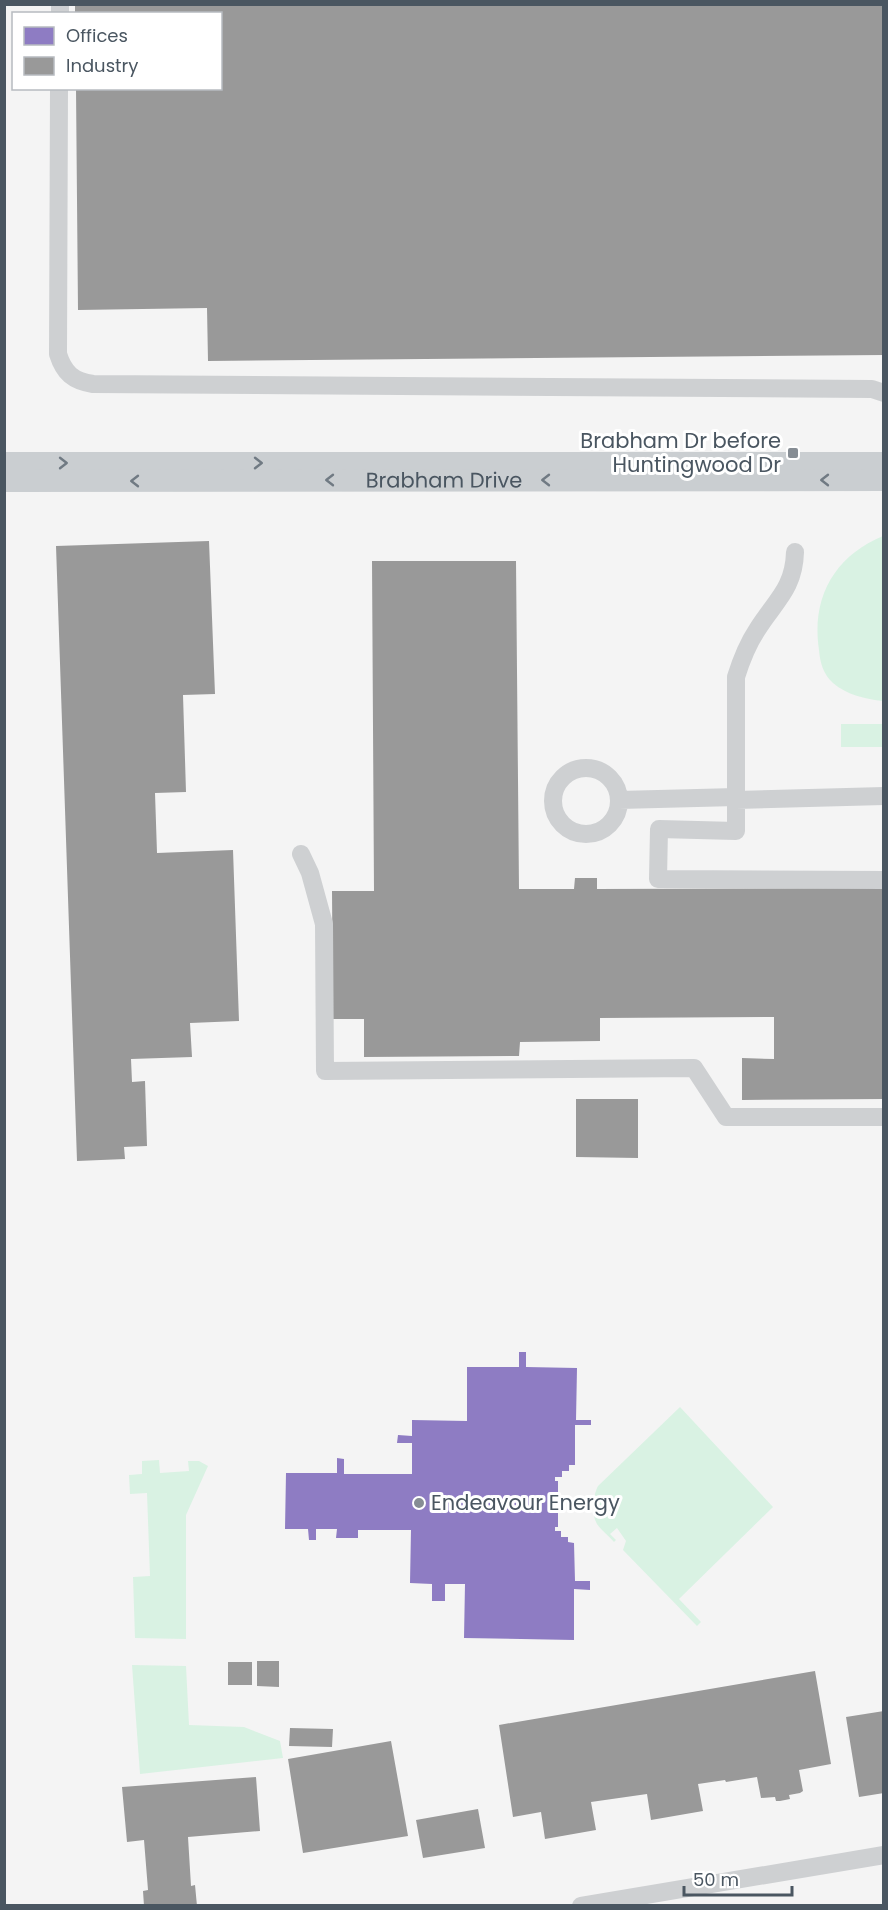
<svg xmlns="http://www.w3.org/2000/svg" width="888" height="1910" viewBox="0 0 888 1910" font-family="Poppins,sans-serif">
	<style>
		.green { fill: #d9f2e3 }
		.offices { fill: #8e7cc3 }
		.industry { fill: #999 }
		.lines { fill: none; stroke-linecap: round; stroke-linejoin: round }
		.minor { stroke: #ced0d2; stroke-width: 18 }
		.major { stroke: #caced1; stroke-width: 22 }
		.oneway { stroke: #707a83 }
		.poi-dot { fill: #868d94; stroke: #fff; stroke-width: 2 }
		.labels { text-anchor: middle; stroke-width: 6; stroke-linejoin: round; paint-order: stroke }
		.poi-label { font-size: 21px; fill: #4a5661; stroke: #fff; text-anchor: end }
		.street-label { font-size: 21px; fill: #4a5661; stroke: #fff }
	</style>
	<rect width="100%" height="100%" fill="#f4f4f4"/>
	<path class="green" d="M883 536V701C865 699 847 695 833 683 823 674 820 662 819 650 811 597 835 556 883 536Z
		M841 724H883V747H841Z
		M680 1407 773 1507 679 1599 701 1622 697 1626 623 1550 626 1541 617 1528 610 1534 616 1540 614 1542C609 1536 601 1530 597 1524 591 1515 593 1495 598 1486Z
		M159 1460 160 1473 189 1471 188 1461H199L208 1466 186 1515V1639L135 1638 133 1577 150 1576 147 1493 130 1494 129 1475 142 1474V1461Z
		M132 1665 186 1666 189 1725 244 1727 280 1741 283 1758 140 1774Z"/>
	<path class="offices" d="M519 1352H526V1367L577 1368 576 1420H591V1425H575V1465H569V1471H562V1477H555V1481H558V1495H552V1512H558V1527H555V1531H561V1537H568V1542L574 1543 575 1581H590V1590L574 1589V1640L464 1638 465 1584H445V1601H432V1584L410 1583 411 1530H358V1538H336L337 1529H316V1540H309L308 1529H285L286 1473H337V1458L344 1459V1474H412V1443H397L398 1435 412 1436V1420L467 1421V1367H519Z"/>
	<path class="industry" d="M75 4H884V355L208 361 207 308 78 310 76 88H220V14H75Z
		M209 541 215 694 183 695 186 792 155 793 157 853 233 850 239 1021 190 1023 192 1057 131 1059 132 1082 145 1081 147 1146 124 1147 125 1159 77 1161 56 546Z
		M372 561H516L519 889H574L575 878H597V889L884 888V1099L742 1100V1058L774 1059V1017L600 1018V1041L520 1042 519 1056 364 1057V1019H333L332 891H374Z
		M576 1099H638V1158L576 1157Z
		M257 1661H279V1687L257 1686Z
		M228 1662H252V1685H228Z
		M815 1671 831 1764 799 1770 803 1791 800 1793 789 1795 790 1799 780 1801H776L775 1797 761 1798 757 1777 726 1782 725 1780 698 1784 703 1811 651 1820 647 1794 591 1802 596 1830 545 1839 541 1812 513 1817 499 1725Z
		M884 1711V1793L859 1797 846 1717Z
		M290 1728 333 1729 332 1747 289 1746Z
		M391 1741 408 1836 303 1853 288 1759Z
		M256 1777 260 1831 188 1837 191 1886 195 1885 197 1906H144L143 1891 148 1890 144 1840 127 1842 122 1787Z
		M478 1809 485 1848 423 1858 416 1820Z"/>
	<g class="lines">
		<path class="minor" d="M60 14V4
			M59 88 58 354C64 373 73 381 93 384L872 389 884 393
			M795 552C794 589 775 601 757 630 747 645 741 661 736 677V831L659 829 658 879 884 880
			M553 801a33 33 0 1 1 66 0a33 33 0 1 1-66 0Z
			M619 800 736 797
			M736 800 884 796
			M301 854 310 873 324 924 325 1071 694 1068 726 1117H884
			M581 1906 884 1855"/>
		<g class="major">
			<path d="M4 463H884"/>
			<path id="s1" d="M4 481 884 480"/>
		</g>
	</g>
	<defs><path id="oneway-chevron" d="M-2-3.5L2.5 0L-2 3.5" fill="none" stroke-width="1.6" stroke-linecap="round" stroke-linejoin="round" transform="scale(1.5)"/></defs>
	<g class="oneway">
		<use href="#oneway-chevron" transform="translate(63 463)"/>
		<use href="#oneway-chevron" transform="translate(258 463)"/>
		<use href="#oneway-chevron" transform="translate(330 480) rotate(180)"/>
		<use href="#oneway-chevron" transform="translate(546 480) rotate(180)"/>
		<use href="#oneway-chevron" transform="translate(825 480) rotate(180)"/>
		<use href="#oneway-chevron" transform="translate(135 481) rotate(180)"/>
	</g>
	<g class="poi-dot">
		<rect x="787" y="447" width="12" height="12" rx="3"/>
		<circle cx="419" cy="1503" r="6"/>
	</g>
	<g class="labels">
		<g class="poi-label">
			<text x="781" y="448">Brabham Dr before<tspan x="781" dy="24">Huntingwood Dr</tspan></text>
			<text x="431" y="1510" text-anchor="start">Endeavour Energy</text>
		</g>
		<g class="street-label">
			<text dy="7" stroke="none"><textPath href="#s1" startOffset="440">Brabham Drive</textPath></text>
		</g>
	</g>
	<rect width="888" height="1910" fill="none" stroke="#4a5661" stroke-width="12"/>
	<rect x="12" y="12" width="210" height="78" fill="#ffffff" stroke="#b7bbc0" stroke-width="1.5"/>
	<rect x="24" y="27" width="30" height="18" fill="#8e7cc3" stroke="#b7bbc0" stroke-width="1.5"/>
	<text x="66" y="42" font-size="18" fill="#4a5661">Offices</text>
	<rect x="24" y="57" width="30" height="18" fill="#999999" stroke="#b7bbc0" stroke-width="1.5"/>
	<text x="66" y="72" font-size="18" fill="#4a5661">Industry</text>
	<path d="M684 1886v9h108v-9" fill="none" stroke="#4a5661" stroke-width="3"/>
	<text x="693" y="1886" font-size="18" fill="#4a5661" stroke="#ffffff" stroke-width="4.5" paint-order="stroke">50 m</text>
</svg>
